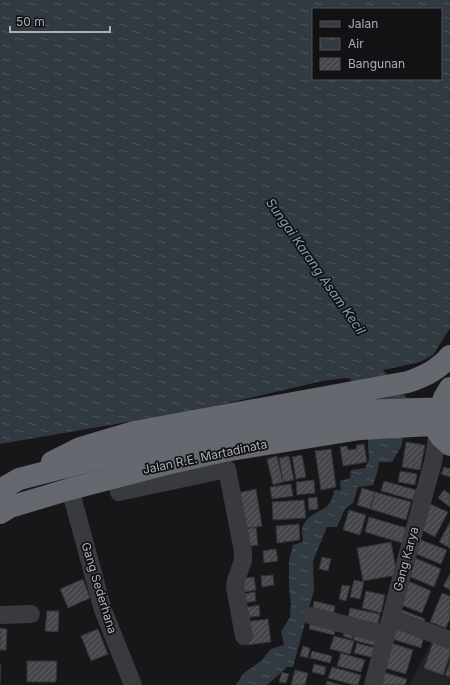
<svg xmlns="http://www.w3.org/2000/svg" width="450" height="685" viewBox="0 0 450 685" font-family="Inter,sans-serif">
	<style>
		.built { fill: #232326 }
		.water { fill: url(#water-ripples); fill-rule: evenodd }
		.building { fill: url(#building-hatch); stroke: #323235 }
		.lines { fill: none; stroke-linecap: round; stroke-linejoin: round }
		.minor { stroke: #393a3e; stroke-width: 18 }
		.highway { stroke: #65686e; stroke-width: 22 }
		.labels { text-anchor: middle; stroke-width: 3.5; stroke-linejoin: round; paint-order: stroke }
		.street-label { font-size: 12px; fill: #abafb7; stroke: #121214 }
		.water-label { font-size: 13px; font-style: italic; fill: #869bae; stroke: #121214 }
	</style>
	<defs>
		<pattern id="water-ripples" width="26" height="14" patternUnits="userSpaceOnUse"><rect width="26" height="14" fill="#323a41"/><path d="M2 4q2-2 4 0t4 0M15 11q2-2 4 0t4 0" fill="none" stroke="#4d545a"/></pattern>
		<pattern id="building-hatch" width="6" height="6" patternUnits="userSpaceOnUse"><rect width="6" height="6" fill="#46474b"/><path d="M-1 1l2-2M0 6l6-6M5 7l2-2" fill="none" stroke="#5e5f63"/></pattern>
	</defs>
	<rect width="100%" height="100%" fill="#171719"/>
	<path class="built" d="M433 639 450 646V685H409Z"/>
	<path class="water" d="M0 0H450V328L433 355 420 362 383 370 411 403 401 447 392 462H379L378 470 373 485 358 487 353 503 345 509 337 527H327L313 561 314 590 293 667H287L267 685H236L243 674 262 660 271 649 284 645 281 632 290 617 291 605 289 587V561L293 545 303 542C303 537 301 530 303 526 311 507 331 516 334 490H341L340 481 350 478 351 470 365 468 369 460 368 443V424L352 395 351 379 346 378 322 381 203 409 0 444ZM313 9H441V79H313Z"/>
	<path class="building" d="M406 442 425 445 420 470 402 467Z
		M364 444 367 462 343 466 340 447 347 446 348 450 356 449 357 445Z
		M331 449 336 487 321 490 315 451Z
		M302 455 306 477 296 479 292 457Z
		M277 456 283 482 273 485 267 459Z
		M289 456 294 480 283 482 279 458Z
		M444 467 450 469V477L441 474Z
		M400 471 417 474 415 485 398 482Z
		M314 480 315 493 297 495 296 482Z
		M384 481 416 490 413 500 381 491Z
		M291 484 293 496 272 499 270 487Z
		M362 488 375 492 370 509 357 505Z
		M256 489 262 526 244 529 237 493Z
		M444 490 450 494V507L438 498Z
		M375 492 411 502 406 520 370 509Z
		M317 497 318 509 309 510 308 498Z
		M304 500 306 518 273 520 272 502Z
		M430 504 448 512 435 537 418 528Z
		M349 510 366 515 360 535 343 530Z
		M369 517 407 528 402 543 365 532Z
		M450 522V548L439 542Z
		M299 524 300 540 277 543 276 526Z
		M256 527 258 545 246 547 244 529Z
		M416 538 447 550 441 564 411 552Z
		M391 542 397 575 363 581 357 548Z
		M276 549 278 561 264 563 263 551Z
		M322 557 331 559 328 571 319 569Z
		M413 557 441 569 434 587 406 575Z
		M450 574V590L443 586Z
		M273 575 274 585 262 587 261 576Z
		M254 577 256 590 238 593 236 579Z
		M83 579 90 598 68 608 60 589Z
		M354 580 364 582 360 599 350 597Z
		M406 580 431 591 422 613 396 603Z
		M342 585 350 586 346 601 339 599Z
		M366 591 385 595 381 613 362 608Z
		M255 592 256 601 239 604 238 595Z
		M442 593 450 596V618L446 628 430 622Z
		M314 601 335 606 333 617 312 612Z
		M259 605 260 616 243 618 242 608Z
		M350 608 380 614 377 629 347 622Z
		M400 609 425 619 422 625 398 615Z
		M47 611H59L58 632 45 631Z
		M268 619 271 642 247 645 244 622Z
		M311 619 336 624 334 635 309 629Z
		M396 624 425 632 421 648 392 639Z
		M345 626 355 629 352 639 343 636Z
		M0 628 7 629 6 650H0Z
		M98 629 108 654 91 661 81 636Z
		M356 630 382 637 379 647 353 640Z
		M334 636 354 641 350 654 330 649Z
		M433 642 450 647V655L443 675 424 668Z
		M357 643 376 648 374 658 354 653Z
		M391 643 413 650 406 674 384 668Z
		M303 646 310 648 308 658 300 656Z
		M312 651 332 656 330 663 310 658Z
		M341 653 365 660 361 672 337 666Z
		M27 661H57L56 682H27Z
		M450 663V677L445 675Z
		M0 664H1L0 684Z
		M314 664 326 667 324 675 312 672Z
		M332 667 361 675 358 685H354L328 678Z
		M295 670 308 673 305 685H291Z
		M282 672 289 674 286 683 279 682Z
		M383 672 407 679 405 685H379Z
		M327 681 341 685H326Z"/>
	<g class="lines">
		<path class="minor" d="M117 477 119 492 227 469 243 551V561L236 580 235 587 244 636
			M70 489 103 610 133 685
			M0 615 31 614
			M312 616 386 635
			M391 618 450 640
			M373 685 399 586 433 462 438 433"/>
		<path class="highway" d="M436 421 444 398 450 388
			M434 426 441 437 450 445
			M52 462 80 448 134 432 408 382C425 376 438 370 450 356
			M0 490 19 479 155 444 251 426 357 411 450 408
			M0 513 10 507 70 489 166 464 224 451 360 429 450 424"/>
	</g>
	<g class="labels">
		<g class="street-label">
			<text transform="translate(205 457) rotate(-12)" y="4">Jalan R.E. Martadinata</text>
			<text transform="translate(406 559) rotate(-75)" y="4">Gang Karya</text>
			<text transform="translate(99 588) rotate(73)" y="4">Gang Sederhana</text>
		</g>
		<g class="water-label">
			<text transform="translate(316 266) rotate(55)" y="5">Sungai Karang Asam Kecil</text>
		</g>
	</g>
	<rect x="312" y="8" width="130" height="72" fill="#121214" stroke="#4f5155"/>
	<rect x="320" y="21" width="20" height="6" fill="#393a3e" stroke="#4f5155"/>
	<text x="348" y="28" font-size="12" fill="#abafb7">Jalan</text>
	<rect x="320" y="38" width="20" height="12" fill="url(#water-ripples)" stroke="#4f5155"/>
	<text x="348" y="48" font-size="12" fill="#abafb7">Air</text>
	<rect x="320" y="58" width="20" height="12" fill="url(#building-hatch)" stroke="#4f5155"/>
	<text x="348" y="68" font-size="12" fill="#abafb7">Bangunan</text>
	<path d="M10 26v6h100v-6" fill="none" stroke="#abafb7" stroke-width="2"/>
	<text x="16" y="26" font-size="12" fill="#abafb7" stroke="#121214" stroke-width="3" paint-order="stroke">50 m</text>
</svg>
